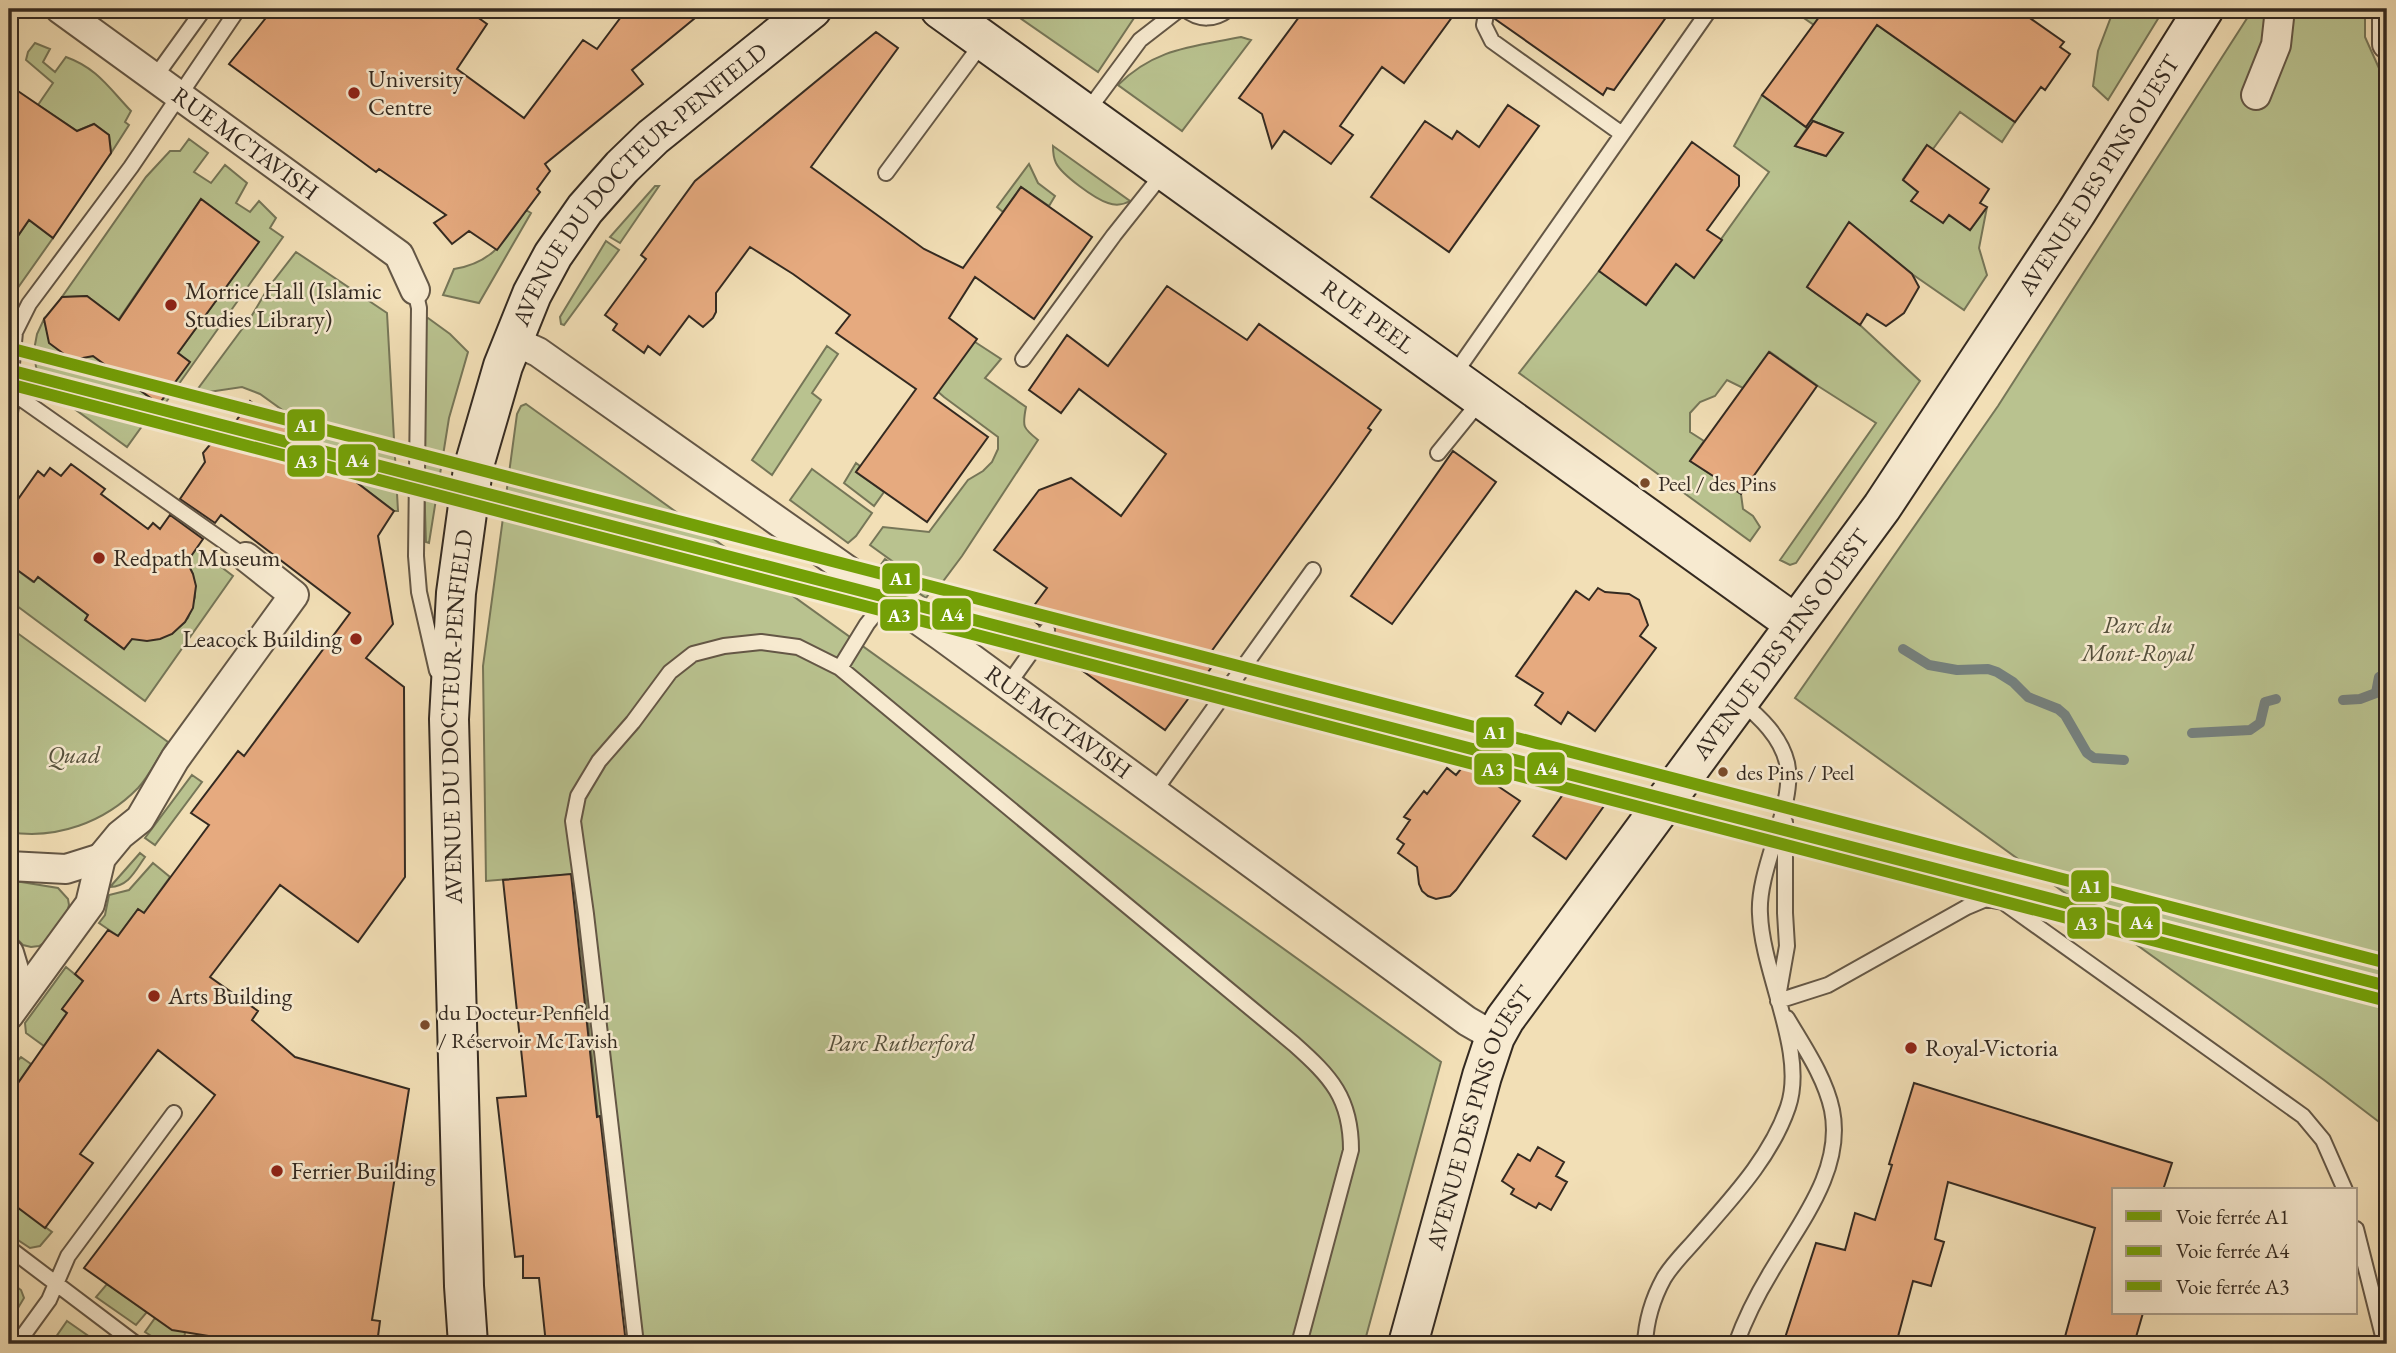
<svg xmlns="http://www.w3.org/2000/svg" width="2396" height="1353" viewBox="0 0 2396 1353" font-family="'EB Garamond',serif">
	<style>
		.green { fill: #b9c28f; stroke: #767658; stroke-width: 2 }
		.lines { fill: none; stroke-linecap: round; stroke-linejoin: round }
		.stream { stroke: #75807d; stroke-width: 10 }
		.building { fill: #e6aa7f; stroke: #342a21; stroke-width: 2 }
		.lane-casing { stroke: #645746; stroke-width: 18 }
		.street-casing { stroke: #645746; stroke-width: 32 }
		.secondary-casing { stroke: #342a21; stroke-width: 42 }
		.lane { stroke: #f7ead0; stroke-width: 14 }
		.street { stroke: #f7ead0; stroke-width: 28 }
		.secondary { stroke: #f7ead0; stroke-width: 38 }
		.rail-1-casing { stroke: #f7ead0; stroke-width: 18 }
		.rail-2-casing { stroke: #f7ead0; stroke-width: 18 }
		.rail-3-casing { stroke: #f7ead0; stroke-width: 18 }
		.rail-1 { stroke: #74a007; stroke-width: 12 }
		.rail-2 { stroke: #74a007; stroke-width: 12 }
		.rail-3 { stroke: #74a007; stroke-width: 12 }
		.poi-dot { fill: #8f2418; stroke: #f7ead0; stroke-width: 2.5 }
		.bus-dot { fill: #7a4b2a; stroke: #f7ead0; stroke-width: 2.5 }
		.labels { text-anchor: middle; stroke-width: 5; stroke-linejoin: round; paint-order: stroke }
		.bus-label { font-size: 22px; fill: #342a21; stroke: #f7ead0; text-anchor: start }
		.poi-label { font-size: 24px; fill: #342a21; stroke: #f7ead0; text-anchor: start }
		.street-label { font-size: 24px; fill: #342a21; stroke: #f7ead0 }
		.park-label { font-size: 24px; font-style: italic; fill: #55503c; stroke: #f7ead0 }
		.line-badge { stroke: #f7ead0; stroke-width: 2.5 }
		.badge-label { font-size: 19px; text-anchor: middle; font-weight: bold; fill: #fff }
	</style>
	<rect width="100%" height="100%" fill="#f2dfb6"/>
	<filter id="stains"><feTurbulence type="fractalNoise" baseFrequency=".00286" numOctaves="4"/><feColorMatrix values="0 0 0 0 .2 0 0 0 0 .09 0 0 0 0 .02 0 0 0 .5 -.17"/></filter>
	<radialGradient id="worn" r=".72"><stop offset=".6" stop-color="#630" stop-opacity="0"/><stop offset="1" stop-color="#630" stop-opacity=".3"/></radialGradient>
	<path class="green" d="M1007 9H1140L1098 72Z
		M1791 9H1830L1867 35 1877 25 2015 122 2002 142 1960 112 1933 149 1927 145 1903 179 1918 192 1912 200 1943 223 1949 215 1970 230 1987 207 1979 248 1987 275 1964 310 1912 274 1850 223 1807 287 1860 325 1920 381 1796 563 1790 565 1780 560 1876 423 1818 386 1770 352 1743 388 1727 380 1715 396 1700 402 1690 413V432L1704 441 1690 461 1741 494 1743 509 1753 516 1760 527 1750 541 1519 373 1599 271 1646 305 1676 264 1694 277 1769 172 1734 146 1762 95 1807 128 1795 146 1826 156 1843 133 1811 120 1861 48 1819 18 1814 25Z
		M2114 9H2164L2108 100 2093 86 2098 51Z
		M2253 9H2365V37L2387 86V1128L2324 1080 1795 698 1998 406Z
		M1241 37 1251 40 1182 131 1118 85C1155 48 1192 47 1241 37Z
		M35 43 50 49 43 62 55 72 66 57C97 68 109 88 131 111L125 122 129 125 111 153 109 135 94 124 77 131 38 105 53 83 26 60 28 52Z
		M189 139 208 153 194 172 211 183 225 165 247 183 236 203 250 212 259 201 276 218 270 228 283 237 164 405 158 404 127 447 47 389 42 382 36 367 34 350 37 334 44 319 50 343 72 360 93 356 159 404 189 362 178 353 258 242 201 199 110 332 109 313 87 296 62 297 146 177 170 151H180Z
		M1053 146 1130 201C1123 205 1116 206 1108 203 1095 199 1062 175 1056 163 1053 157 1053 152 1053 146Z
		M1029 164 1038 183 1055 196 1049 206 1021 187 1003 212 997 207Z
		M655 186H659L620 243 610 237Z
		M526 210 531 213 479 303 443 295 454 269C493 263 505 240 526 210Z
		M29 220 53 238 17 289H9V249Z
		M606 241 619 250 564 325 561 324 560 317Z
		M296 252 387 313 398 511H394L309 446 317 435 260 394 242 387 202 393 197 390 251 317 268 288Z
		M428 318 450 334 468 352 449 418 429 543 426 542 423 451 425 319Z
		M975 342 1001 359 985 378 1026 407C1022 427 1023 428 1038 440L962 556 935 592 870 545 883 527 929 532 968 480 983 471 992 462 998 449V437L944 397 915 372Z
		M827 346 838 354 812 393 821 400 772 475 752 460Z
		M526 404 1441 1062 1364 1344H634L608 1116H598L573 874 486 881 483 666 517 414 521 406Z
		M856 463 860 466 856 472 884 492 874 506 844 483Z
		M812 469 872 513 856 536 848 543 790 500Z
		M190 543 233 576 145 701 9 600V564L33 582 38 577 88 615 85 620 124 649 132 639 172 634 188 618 195 597 193 574 187 562Z
		M885 559 931 591 926 598 880 566Z
		M9 627 168 742C158 757 150 775 138 788 105 822 56 840 9 832Z
		M192 775 202 782 155 845 145 838Z
		M140 853 145 857C135 871 129 886 110 887Z
		M153 863 170 877 144 913 138 909 118 936 99 923 105 915 109 895 129 890Z
		M9 880 58 888 68 899 69 905 67 912 47 941 39 946 31 947 23 945 18 940 9 921Z
		M66 967 83 981 62 1009 67 1013 44 1046 26 1033 25 1023Z
		M21 1057 31 1064 9 1096V1070Z
		M9 1201 52 1232 40 1246 30 1248 15 1238 13 1233 16 1227 9 1222Z
		M9 1281 21 1290 24 1298 9 1323Z
		M107 1284 147 1312 136 1325 96 1297Z
		M155 1318 185 1331 184 1344H164L145 1332Z
		M67 1321 97 1342 95 1344H51Z"/>
	<g class="lines">
		<path class="stream" d="M1903 649 1929 665 1957 670 1988 669 1997 672 2013 682 2028 697 2058 709 2065 715 2087 753 2094 758 2124 760
			M2343 700 2360 699 2376 693 2379 677 2387 673
			M2192 733 2250 730 2260 723 2265 702 2276 699"/>
	</g>
	<path class="building" d="M273 9H466L487 24 457 69 524 118 583 40 597 49 627 9H706L632 70 643 84 545 164 550 171 537 189 540 192 497 250 469 231 452 244 434 223 446 215 379 169 376 172 229 64Z
		M1305 9H1458L1404 83 1382 67 1340 126 1353 135 1331 164 1284 131 1272 148 1262 114 1239 98Z
		M1496 9H1672L1614 90 1607 88 1603 95 1495 19Z
		M1825 9H2017L2064 42 2060 47 2070 54 2045 90 2041 87 2015 122 1877 25 1806 127 1762 95Z
		M876 32 898 48 811 167 924 249 963 268 1021 187 1092 237 1034 319 975 277 949 318 977 339 934 398 988 437 927 522 856 472 916 389 836 333 850 315 793 274 750 247 716 293V312L713 318 703 327 689 316 660 355 648 346 644 353 613 330 617 324 605 315 646 259 641 255 695 181Z
		M9 85 77 131 94 124 109 135 111 153 53 238 29 220 9 249Z
		M1508 105 1539 126 1449 252 1371 197 1425 121 1452 139 1457 131 1479 147Z
		M1813 121 1843 133 1826 156 1795 146Z
		M1692 142 1739 176V186L1707 230 1722 240 1694 278 1676 264 1646 305 1599 271Z
		M1927 145 1989 189 1980 203 1987 207 1970 230 1949 215 1943 223 1911 201 1918 192 1903 180Z
		M201 199 259 242 178 353 190 362 159 404 93 356 72 360 49 343 44 319 62 297 87 296 119 320Z
		M1849 222 1912 274 1919 287 1904 313 1886 326 1867 314 1860 325 1807 287Z
		M1167 286 1247 340 1259 324 1381 410 1368 428 1371 430 1335 481 1203 663 1211 668 1165 730 1055 651 1061 641 1054 636 1055 625 1047 620 1039 625 1027 615 1047 588 994 550 1039 490 1071 478 1121 516 1166 454 1079 389 1061 413 1029 390 1067 335 1108 366Z
		M1769 352 1817 386 1741 494 1690 461Z
		M250 401 394 511 378 536 393 624 366 658 404 687 405 877 358 942 280 885 210 977 258 1011 252 1020 295 1057 409 1089 372 1320 380 1321 377 1344H257L172 1330 84 1268 215 1095 158 1050 80 1154 93 1163 45 1228 9 1201V1096L67 1013 62 1009 83 981 75 974 108 930 118 936 138 909 144 913 209 825 191 813 238 751 244 756 350 613 221 515 215 523 180 499 205 462 203 453 223 429 229 431Z
		M1453 451 1496 482 1392 624 1351 596Z
		M71 464 105 489 101 494 148 529 153 523 160 529 170 515 203 539 187 562 193 574 196 586 193 608 185 622 172 634 160 639 147 641 132 639 124 649 85 620 88 615 38 577 34 582 9 564V512L38 471 44 476 50 468 61 476Z
		M1598 588 1605 592 1629 594 1639 600 1648 625 1640 636 1656 648 1595 731 1568 712 1561 724 1535 705 1543 693 1516 676 1576 591 1589 600Z
		M1465 764 1520 801 1456 890 1450 896 1436 899 1428 896 1422 891 1419 884 1417 867 1398 853 1404 844 1397 839 1410 820 1404 817 1424 791 1427 794 1447 768 1456 775Z
		M1572 782 1604 806 1566 859 1533 836Z
		M571 874 597 1117 600 1116 626 1344H546L539 1278H523V1256L515 1257 497 1098 526 1096 503 880Z
		M1914 1083 2172 1163 2163 1190H2114V1313H2143L2134 1344H2063L2095 1228 1948 1182 1935 1239 1944 1242 1931 1286 1913 1281 1896 1344H1783L1816 1243 1845 1250 1855 1213 1875 1220 1892 1165 1889 1164Z
		M1538 1147 1564 1162 1556 1176 1567 1182 1551 1210 1539 1203 1536 1208 1511 1194 1514 1189 1502 1181 1518 1154 1530 1161Z"/>
	<g class="lines">
		<defs>
			<path id="lane" d="M1185 9C1199 21 1215 20 1229 9
				M1487 9 1484 25 1492 41 1622 134
				M155 77 204 9
				M1086 113 1140 40 1180 9
				M886 173 983 42
				M415 290 419 308 416 556 419 592 437 671
				M1023 359 1114 235 1164 172
				M1453 376 1710 9
				M13 393 246 557
				M9 419 13 393 12 364 15 332 29 304 131 167 238 9
				M1438 453 1481 400
				M840 668 1294 1044C1331 1077 1351 1098 1351 1150L1299 1344
				M1007 686 1047 630
				M1154 792 1313 570
				M1778 997 1787 946 1785 913V822
				M1778 1001 1828 985 1967 907 1986 899 2003 902 2303 1116 2323 1140 2345 1190
				M2356 1229 2385 1344
				M9 1248 136 1344
				M17 1344 49 1300 68 1256 174 1113
				M636 1344 586 914 573 821 578 796 599 761 633 722 670 672 693 654 724 646 761 642 798 647 840 668 867 624 887 599
				M1645 1344C1646 1322 1653 1298 1664 1278 1673 1263 1687 1250 1698 1237 1732 1198 1771 1157 1788 1107 1807 1052 1762 974 1760 914 1757 868 1796 805 1787 763 1781 737 1760 717 1740 701
				M1736 1344C1745 1319 1757 1295 1771 1272 1799 1224 1844 1170 1832 1110 1825 1077 1804 1047 1787 1018"/>
			<g id="street">
				<path id="s1" d="M60 9 399 255 415 290"/>
				<path d="M2387 20V44"/>
				<path d="M2256 95 2276 45 2280 9"/>
				<path id="s2" d="M514 341 538 352 941 636 1467 1021 1495 1037"/>
				<path d="M9 866 66 869 101 858"/>
				<path d="M9 953 22 996"/>
				<path d="M9 1015 90 904 101 858 120 835 140 819 175 759 294 595 246 557"/>
			</g>
			<g id="secondary">
				<path id="s3" d="M940 9 1795 624"/>
				<path id="s4" d="M468 1344 464 1286 449 719 456 593 473 469 503 366 532 294 553 255 585 209 622 167 653 137 812 9"/>
				<path id="s5" d="M1408 1344 1482 1076 1495 1037 1505 1019 1882 507 2076 213 2204 9"/>
			</g>
		</defs>
		<use href="#lane" class="lane-casing"/>
		<use href="#street" class="street-casing"/>
		<use href="#secondary" class="secondary-casing"/>
		<use href="#lane" class="lane"/>
		<use href="#street" class="street"/>
		<use href="#secondary" class="secondary"/>
		<defs>
			<path id="rail-1" d="M9 348 2387 963"/>
			<path id="rail-2" d="M9 370 2387 986"/>
			<path id="rail-3" d="M9 384 2383 1000"/>
		</defs>
		<use href="#rail-1" class="rail-1-casing"/>
		<use href="#rail-2" class="rail-2-casing"/>
		<use href="#rail-3" class="rail-3-casing"/>
		<use href="#rail-1" class="rail-1"/>
		<use href="#rail-2" class="rail-2"/>
		<use href="#rail-3" class="rail-3"/>
	</g>
	<g class="poi-dot">
		<circle cx="354" cy="93" r="7"/>
		<circle cx="171" cy="305" r="7"/>
		<circle cx="99" cy="558" r="7"/>
		<circle cx="356" cy="639" r="7"/>
		<circle cx="154" cy="996" r="7"/>
		<circle cx="1911" cy="1048" r="7"/>
		<circle cx="277" cy="1171" r="7"/>
	</g>
	<g class="bus-dot">
		<circle cx="1645" cy="483" r="6"/>
		<circle cx="1723" cy="772" r="6"/>
		<circle cx="425" cy="1025" r="6"/>
	</g>
	<g class="labels">
		<g class="bus-label">
			<text x="1658" y="491">Peel / des Pins</text>
			<text x="1736" y="780">des Pins / Peel</text>
			<text x="438" y="1020">du Docteur-Penfield<tspan x="438" dy="28">/ Réservoir McTavish</tspan></text>
		</g>
		<g class="poi-label">
			<text x="368" y="87">University<tspan x="368" dy="28">Centre</tspan></text>
			<text x="185" y="299">Morrice Hall (Islamic<tspan x="185" dy="28">Studies Library)</tspan></text>
			<text x="113" y="566">Redpath Museum</text>
			<text x="342" y="647" text-anchor="end">Leacock Building</text>
			<text x="168" y="1004">Arts Building</text>
			<text x="1925" y="1056">Royal-Victoria</text>
			<text x="291" y="1179">Ferrier Building</text>
		</g>
		<g class="street-label">
			<text dy="8" stroke="none"><textPath href="#s1" startOffset="229">RUE MCTAVISH</textPath></text>
			<text dy="8" stroke="none"><textPath href="#s5" startOffset="1372">AVENUE DES PINS OUEST</textPath></text>
			<text dy="8" stroke="none"><textPath href="#s4" startOffset="1216">AVENUE DU DOCTEUR-PENFIELD</textPath></text>
			<text dy="8" stroke="none"><textPath href="#s3" startOffset="527">RUE PEEL</textPath></text>
			<text dy="8" stroke="none"><textPath href="#s5" startOffset="805">AVENUE DES PINS OUEST</textPath></text>
			<text dy="8" stroke="none"><textPath href="#s4" startOffset="628">AVENUE DU DOCTEUR-PENFIELD</textPath></text>
			<text dy="8" stroke="none"><textPath href="#s2" startOffset="665">RUE MCTAVISH</textPath></text>
			<text dy="8" stroke="none"><textPath href="#s5" startOffset="238">AVENUE DES PINS OUEST</textPath></text>
		</g>
		<g class="park-label">
			<text x="2138" y="633">Parc du<tspan x="2138" dy="28">Mont-Royal</tspan></text>
			<text x="74" y="763">Quad</text>
			<text x="901" y="1051">Parc Rutherford</text>
		</g>
	</g>
	<g class="line-badge">
		<rect x="286" y="408" width="40" height="34" rx="7" fill="#74a007"/>
		<rect x="337" y="443" width="40" height="34" rx="7" fill="#74a007"/>
		<rect x="286" y="444" width="40" height="34" rx="7" fill="#74a007"/>
		<rect x="881" y="562" width="40" height="33" rx="7" fill="#74a007"/>
		<rect x="931" y="597" width="41" height="34" rx="7" fill="#74a007"/>
		<rect x="879" y="598" width="40" height="34" rx="7" fill="#74a007"/>
		<rect x="1475" y="716" width="40" height="33" rx="7" fill="#74a007"/>
		<rect x="1526" y="751" width="40" height="34" rx="7" fill="#74a007"/>
		<rect x="1473" y="752" width="40" height="34" rx="7" fill="#74a007"/>
		<rect x="2070" y="869" width="40" height="34" rx="7" fill="#74a007"/>
		<rect x="2120" y="905" width="41" height="34" rx="7" fill="#74a007"/>
		<rect x="2066" y="906" width="40" height="34" rx="7" fill="#74a007"/>
	</g>
	<g class="badge-label">
		<text x="306" y="432">A1</text>
		<text x="357" y="467">A4</text>
		<text x="306" y="468">A3</text>
		<text x="901" y="585">A1</text>
		<text x="952" y="621">A4</text>
		<text x="899" y="622">A3</text>
		<text x="1495" y="739">A1</text>
		<text x="1546" y="775">A4</text>
		<text x="1493" y="776">A3</text>
		<text x="2090" y="893">A1</text>
		<text x="2141" y="929">A4</text>
		<text x="2086" y="930">A3</text>
	</g>
	<rect width="2396" height="1353" fill="none" stroke="#f2dfb6" stroke-width="35"/>
	<rect x="10" y="10" width="2375" height="1332" fill="none" stroke="#342a21" stroke-width="3.5"/>
	<rect x="18" y="18" width="2361" height="1318" fill="none" stroke="#342a21" stroke-width="2"/>
	<rect x="2112" y="1188" width="245" height="126" fill="#f7ead0" stroke="#a99d8a" stroke-width="2"/>
	<rect x="2126" y="1211" width="35" height="10" fill="#74a007" stroke="#a99d8a" stroke-width="2"/>
	<text x="2176" y="1224" font-size="21" fill="#342a21">Voie ferrée A1</text>
	<rect x="2126" y="1246" width="35" height="10" fill="#74a007" stroke="#a99d8a" stroke-width="2"/>
	<text x="2176" y="1258" font-size="21" fill="#342a21">Voie ferrée A4</text>
	<rect x="2126" y="1281" width="35" height="10" fill="#74a007" stroke="#a99d8a" stroke-width="2"/>
	<text x="2176" y="1294" font-size="21" fill="#342a21">Voie ferrée A3</text>
	<rect width="100%" height="100%" filter="url(#stains)"/>
	<rect width="100%" height="100%" fill="url(#worn)"/>
</svg>
